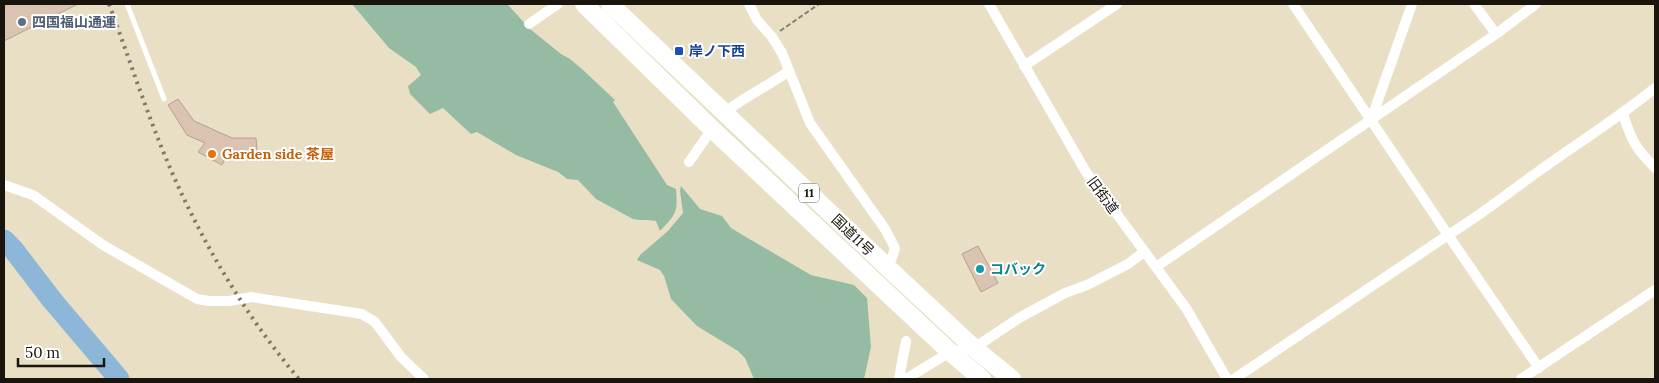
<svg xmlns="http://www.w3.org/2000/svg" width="1659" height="383" viewBox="0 0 1659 383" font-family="Lora,'Noto Sans JP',serif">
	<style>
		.green { fill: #95bba3 }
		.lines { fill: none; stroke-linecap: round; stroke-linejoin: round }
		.river { stroke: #8db7d8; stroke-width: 21 }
		.building { fill: #dac3b0; stroke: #b7a08f }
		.path { stroke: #89826f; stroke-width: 2; stroke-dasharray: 5 2.5; stroke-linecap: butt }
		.service { stroke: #fff; stroke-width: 5 }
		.minor { stroke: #fff; stroke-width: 10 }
		.trunk { stroke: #fff; stroke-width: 18 }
		.rail { stroke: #817a68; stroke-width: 4; stroke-dasharray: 2.5 5; stroke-linecap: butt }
		.service-dot { fill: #5c6f8a; stroke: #fff; stroke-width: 2 }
		.transit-dot { fill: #1a4fb4; stroke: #fff; stroke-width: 2 }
		.food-dot { fill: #e8710a; stroke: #fff; stroke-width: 2 }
		.culture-dot { fill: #0f9aa8; stroke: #fff; stroke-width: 2 }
		.labels { text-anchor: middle; stroke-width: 4; stroke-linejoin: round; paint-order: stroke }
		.shield { fill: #fff; stroke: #5e5b55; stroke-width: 1 }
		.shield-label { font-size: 12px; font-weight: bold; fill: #19150c }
		.service-label { font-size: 14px; font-weight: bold; fill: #4e5e75; stroke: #fff; text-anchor: start }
		.transit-label { font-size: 14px; font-weight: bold; fill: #164399; stroke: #fff; text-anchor: start }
		.food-label { font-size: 14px; font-weight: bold; fill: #c56008; stroke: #fff; text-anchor: start }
		.street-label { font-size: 14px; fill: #19150c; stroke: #fff }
		.culture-label { font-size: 14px; font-weight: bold; fill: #0d838f; stroke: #fff; text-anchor: start }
	</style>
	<rect width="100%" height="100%" fill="#e9dfc4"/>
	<path class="green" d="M352 4H507L530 29 561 54 570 59 583 70 615 100 613 102 667 185 676 189C678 213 676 214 660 231L656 221C647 219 641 221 633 219L596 199 578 180 567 179 558 172 516 155 477 132 471 134 443 108 430 114 410 94 408 86 421 75 416 67 389 48Z
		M681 186 700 209 722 216 731 228 746 237 811 275 854 285 867 298 871 347 864 379H754L745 358 738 351 697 326 671 299 664 276 660 270 637 260 640 255 668 231 683 213 680 191Z"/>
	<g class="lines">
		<path class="river" d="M4 240 13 249 52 300 119 379"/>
	</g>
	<path class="building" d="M4 4H78L4 41Z
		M178 99 194 121 232 138H256L257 151 229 150 222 165 198 152 205 143 187 135 168 105Z
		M978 246 998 283 981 292 962 254Z"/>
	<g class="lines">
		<path class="path" d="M780 31 819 4"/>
		<path class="service" d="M127 4 164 99"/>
		<path class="minor" d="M749 4 757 20 772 37 782 53 810 123 885 229 895 248 892 258 885 265
			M989 4 1086 172 1186 308 1227 379
			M1293 4 1448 235C1480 216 1509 192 1539 171 1578 143 1618 118 1655 88
			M1474 4 1496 34
			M529 24 558 4
			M1024 66 1117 4
			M725 112C745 97 767 86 788 72
			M1623 114C1632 142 1635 147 1655 168
			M1371 120 1412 4
			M689 162 712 129
			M4 185 33 195 103 245 197 299 209 301H229L251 297 362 314 375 322 401 357 424 379
			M1156 267 1496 34 1536 4
			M899 379 906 341
			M906 379 950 352 974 348 1019 318 1065 293 1087 285 1128 264 1144 252
			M1234 379 1448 235 1539 368
			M1521 379 1655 290"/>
		<path class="trunk" d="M584 4 712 129 950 352 982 379
			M610 4 885 265 974 348 1012 379"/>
		<path class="rail" d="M109 4C135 74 157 146 191 213 220 272 256 328 299 379"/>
	</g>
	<circle class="service-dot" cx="22" cy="22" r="5"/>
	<rect class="transit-dot" x="674" y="46" width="10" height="10" rx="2.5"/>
	<circle class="food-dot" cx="212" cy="154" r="5"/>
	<circle class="culture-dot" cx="980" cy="269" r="5"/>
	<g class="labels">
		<rect class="shield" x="799" y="183.5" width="20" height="19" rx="4"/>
		<g class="shield-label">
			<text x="809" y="197">11</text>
		</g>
		<g class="service-label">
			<text x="32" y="27">四国福山通運</text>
		</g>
		<g class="transit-label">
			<text x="689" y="56">岸ノ下西</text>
		</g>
		<g class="food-label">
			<text x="222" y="159">Garden side 茶屋</text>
		</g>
		<g class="street-label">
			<text transform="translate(1103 195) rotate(54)" y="5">旧街道</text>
			<text transform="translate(853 235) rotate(44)" y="5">国道11号</text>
		</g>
		<g class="culture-label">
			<text x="990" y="274">コバック</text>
		</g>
	</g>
	<rect width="1659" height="383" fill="none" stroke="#19150c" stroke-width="10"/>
	<path d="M18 358v8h86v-8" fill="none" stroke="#19150c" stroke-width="2.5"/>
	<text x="25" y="358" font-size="15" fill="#19150c" stroke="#ffffff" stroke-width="4" paint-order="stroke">50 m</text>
</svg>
